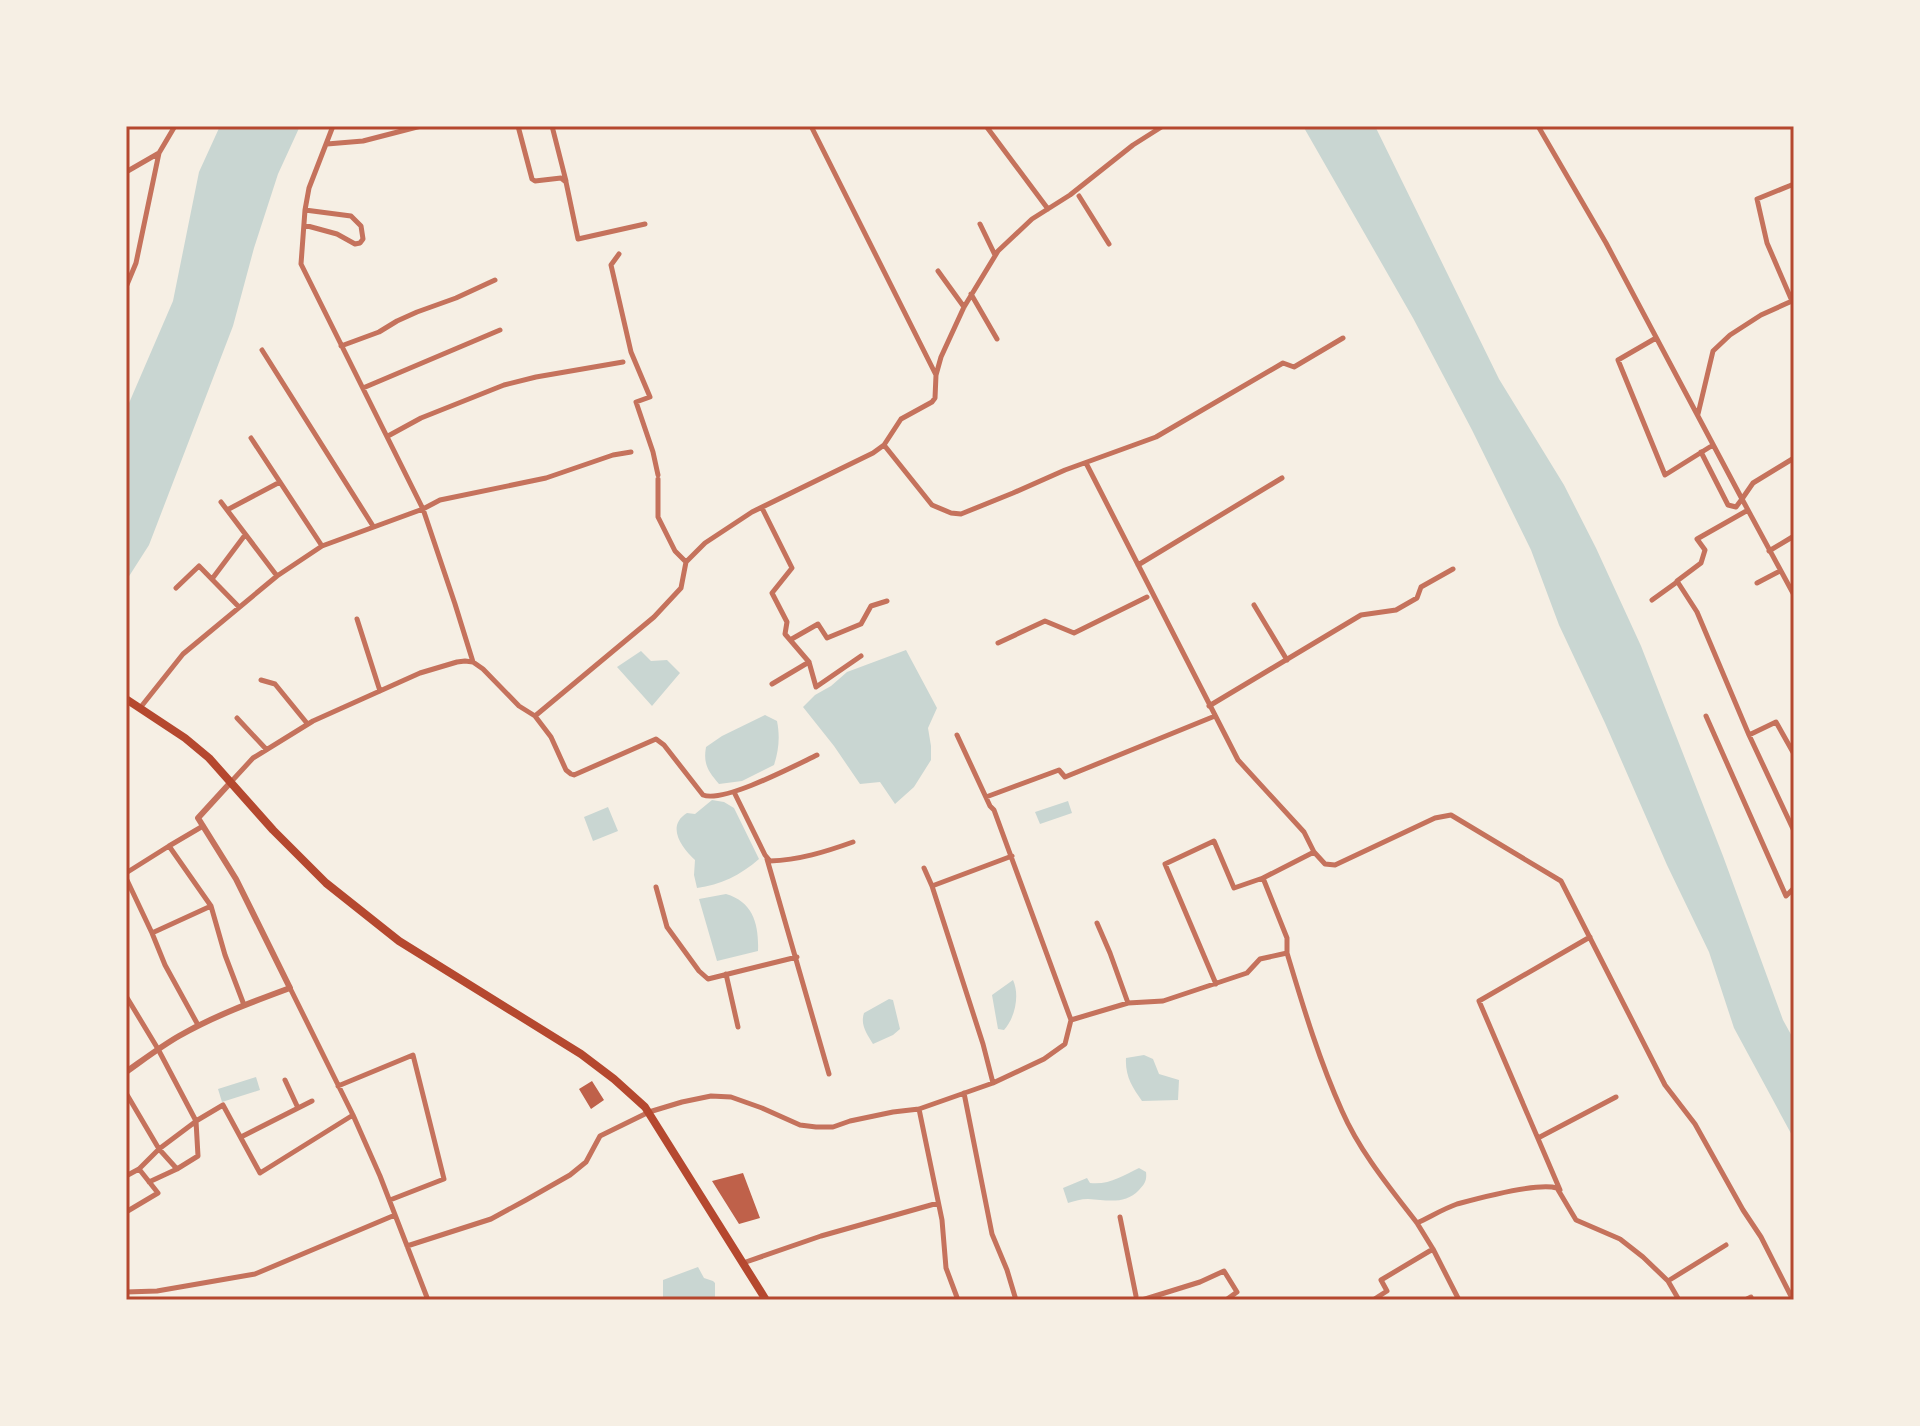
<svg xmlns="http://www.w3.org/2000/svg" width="1920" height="1426" viewBox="0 0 1920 1426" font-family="'Varela Round',sans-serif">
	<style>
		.water { fill: #c9d6d2 }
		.building { fill: #bf614a }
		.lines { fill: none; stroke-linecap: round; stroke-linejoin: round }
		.minor { stroke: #c5725c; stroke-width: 5 }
		.tertiary { stroke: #c5725c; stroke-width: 6 }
		.trunk { stroke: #b5482f; stroke-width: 8 }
		.neatline { fill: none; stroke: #b5482f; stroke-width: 3 }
	</style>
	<rect width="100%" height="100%" fill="#f6efe4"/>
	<path class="water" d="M220 126H300L278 174 254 248 233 326 149 545 126 581V410L173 301 199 172Z
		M1303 126H1375L1499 379 1564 485 1596 548 1641 646 1723 856 1783 1020 1794 1040V1139L1734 1028 1709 952 1667 865 1605 723 1559 625 1531 550 1472 430 1413 318Z
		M906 650 937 708 928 728 931 746V760L914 787 895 804 880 782 860 784 834 746 803 707 815 695 831 686 847 672Z
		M641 651 651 661 667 660 680 673 652 706 617 667Z
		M765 715 777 721C780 736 779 750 774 765L742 781 719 784C708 771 703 764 706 747L722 736Z
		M712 800 724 802 734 808 759 859C741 875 720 885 697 888L694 875 695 860C681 847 666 826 687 813L695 814Z
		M1068 801 1072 813 1040 824 1035 812Z
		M608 807 618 831 593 841 584 817Z
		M726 894C754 902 759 926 758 951L717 961 699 899Z
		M1013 980C1020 995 1015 1018 1004 1030L998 1029 992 995Z
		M889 999 893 1000 900 1029 893 1035 873 1044C867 1034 860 1025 864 1013Z
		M1144 1055 1153 1059 1159 1074 1179 1080 1178 1100 1142 1101C1132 1087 1125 1076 1126 1058Z
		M256 1077 260 1090 222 1102 218 1089Z
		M1139 1168 1146 1172C1147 1180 1145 1184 1139 1190 1125 1205 1107 1200 1088 1199 1081 1199 1075 1201 1068 1203L1063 1188 1087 1178 1090 1183C1110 1185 1122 1176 1139 1168Z
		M698 1267 704 1278 713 1281 715 1283V1300H663V1280Z"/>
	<path class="building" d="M592 1081 604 1100 591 1109 579 1089Z
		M743 1173 760 1218 739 1224 712 1181Z"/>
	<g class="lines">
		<path class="minor" d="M333 126 309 188 305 210 301 264 423 509 455 604 473 662
			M518 126 532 179 535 181 561 178 566 182 578 239 645 224
			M552 126 566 181
			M811 126 936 375
			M986 126 1048 209
			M1538 126 1606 243 1742 499 1736 507 1728 505 1701 452
			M327 144 363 141 421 126
			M126 172 159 153 175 126
			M1079 196 1109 244
			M980 224 995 255
			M304 225 337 234 355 244 360 243 363 239 361 226 351 216 305 210
			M619 254 611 265 631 352 650 397 636 402 653 452 658 475
			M938 271 964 307
			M126 287 136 263 159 153
			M971 294 997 339
			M1656 338 1618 360 1665 475 1713 445
			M341 346 379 332 397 321 417 312 456 298 495 280
			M262 350 373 526
			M363 388 500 330
			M1698 414 1713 351 1730 335 1761 315 1792 301 1767 243 1757 199 1794 184
			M388 436 421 418 504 385 536 377 623 362
			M251 438 322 546
			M884 445 932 505 951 513 961 514 1013 493 1065 470 1156 437 1283 363 1294 367 1343 338
			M1794 458 1753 483 1742 499 1794 595
			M1086 463 1238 760 1304 832 1314 852
			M658 479V517L675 551 686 562
			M221 502 277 576
			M762 508 792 568 772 593 787 622 785 634 809 662 772 684
			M227 510 280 482
			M1748 510 1697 539 1705 550 1701 563 1677 581 1697 612 1749 735 1794 831
			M1769 551 1794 536
			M1138 565 1282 478
			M212 579 245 535
			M1757 583 1780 571
			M176 588 199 566 239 607
			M1652 600 1677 582
			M1254 605 1287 660
			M357 619 380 691
			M790 640 818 624 827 638 861 624 871 606 887 601
			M998 643 1045 621 1074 633 1147 597
			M809 662 816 687 861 656
			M261 680 275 684 306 722
			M1209 706 1361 615 1396 610 1417 598 1421 587 1453 569
			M140 708 183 654 277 576 322 546 423 509 440 500 546 478 613 455 631 452
			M535 716 654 617 681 588 686 562 705 543 752 512 873 453 884 445 901 419 932 402 935 398 936 375 941 357 964 307 998 251 1032 219 1070 195 1133 145 1163 126
			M1706 716 1786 896 1794 888
			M237 718 266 749
			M1749 735 1776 722 1794 754
			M230 783 253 758 313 721 420 673 457 662 465 661 473 662 483 669 519 706 535 716 551 737 566 770 571 774 574 775 656 739 664 745 703 795C724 803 794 766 817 755
			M734 792 765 855 770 861C799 860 825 852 853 842
			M986 797 1059 770 1065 777 1215 716
			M203 826 169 846 211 906 225 955 244 1005
			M767 859 829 1074
			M924 868 932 886 983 1044 993 1083
			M126 873 169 846
			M126 878 152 933
			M932 886 1012 856
			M656 887 667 927 699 971 708 979 797 957
			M1097 923 1110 953 1128 1003
			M1287 953V938L1263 878 1314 852 1325 864 1335 865 1435 818 1451 815 1561 881 1665 1085 1695 1124 1743 1210 1761 1237 1793 1300
			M726 974 738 1027
			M1216 984 1165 864 1214 841 1234 888 1263 878
			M290 988 353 1115 380 1176 428 1300
			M126 996 158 1049 196 1121 223 1105 260 1173 353 1115
			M1071 1020 1128 1003 1163 1001 1247 973 1260 959 1287 953C1303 1006 1319 1060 1342 1111 1360 1152 1390 1188 1417 1223 1430 1217 1443 1209 1457 1204 1479 1198 1537 1182 1557 1188L1576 1220 1620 1239 1643 1257 1668 1281 1679 1300
			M198 1025 165 965 152 933 211 906
			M285 1080 298 1108
			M338 1086 413 1055 444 1179 390 1200
			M126 1093 159 1149 177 1169 198 1156 196 1121
			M964 1093 992 1234 1007 1270 1016 1300
			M919 1109 942 1220 946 1268 958 1300
			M241 1137 312 1101
			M1538 1138 1616 1097
			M126 1176 139 1169 159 1149 195 1122
			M149 1182 177 1169
			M1560 1190 1479 1001 1590 937
			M126 1212 158 1193 139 1169
			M1120 1217 1136 1296
			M407 1246 491 1219 526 1200 570 1175 586 1162 600 1136 649 1112 682 1102 711 1096 731 1097 762 1108 800 1125 816 1127H833L850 1121 893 1112 919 1109 993 1083 1044 1059 1065 1044 1071 1020 994 810 990 806 957 735
			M1433 1249 1459 1300
			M743 1263 821 1236 938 1203
			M1668 1281 1726 1245
			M126 1292 157 1291 255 1274 395 1215
			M1142 1300 1200 1282 1224 1271 1237 1292 1226 1300
			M1373 1300 1387 1291 1381 1280 1433 1249 1417 1223
			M1745 1300 1751 1297"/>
		<path class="tertiary" d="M126 1072C143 1060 160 1047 179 1036 214 1016 252 1002 290 988L236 879 198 818 230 783"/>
		<path class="trunk" d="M126 699 185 738 209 758 273 830 326 883 399 941 581 1054 614 1079 645 1107 766 1300"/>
	</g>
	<rect width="1920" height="1426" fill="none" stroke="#f6efe4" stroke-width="256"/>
	<rect x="128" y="128" width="1664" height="1170" class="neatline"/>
</svg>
